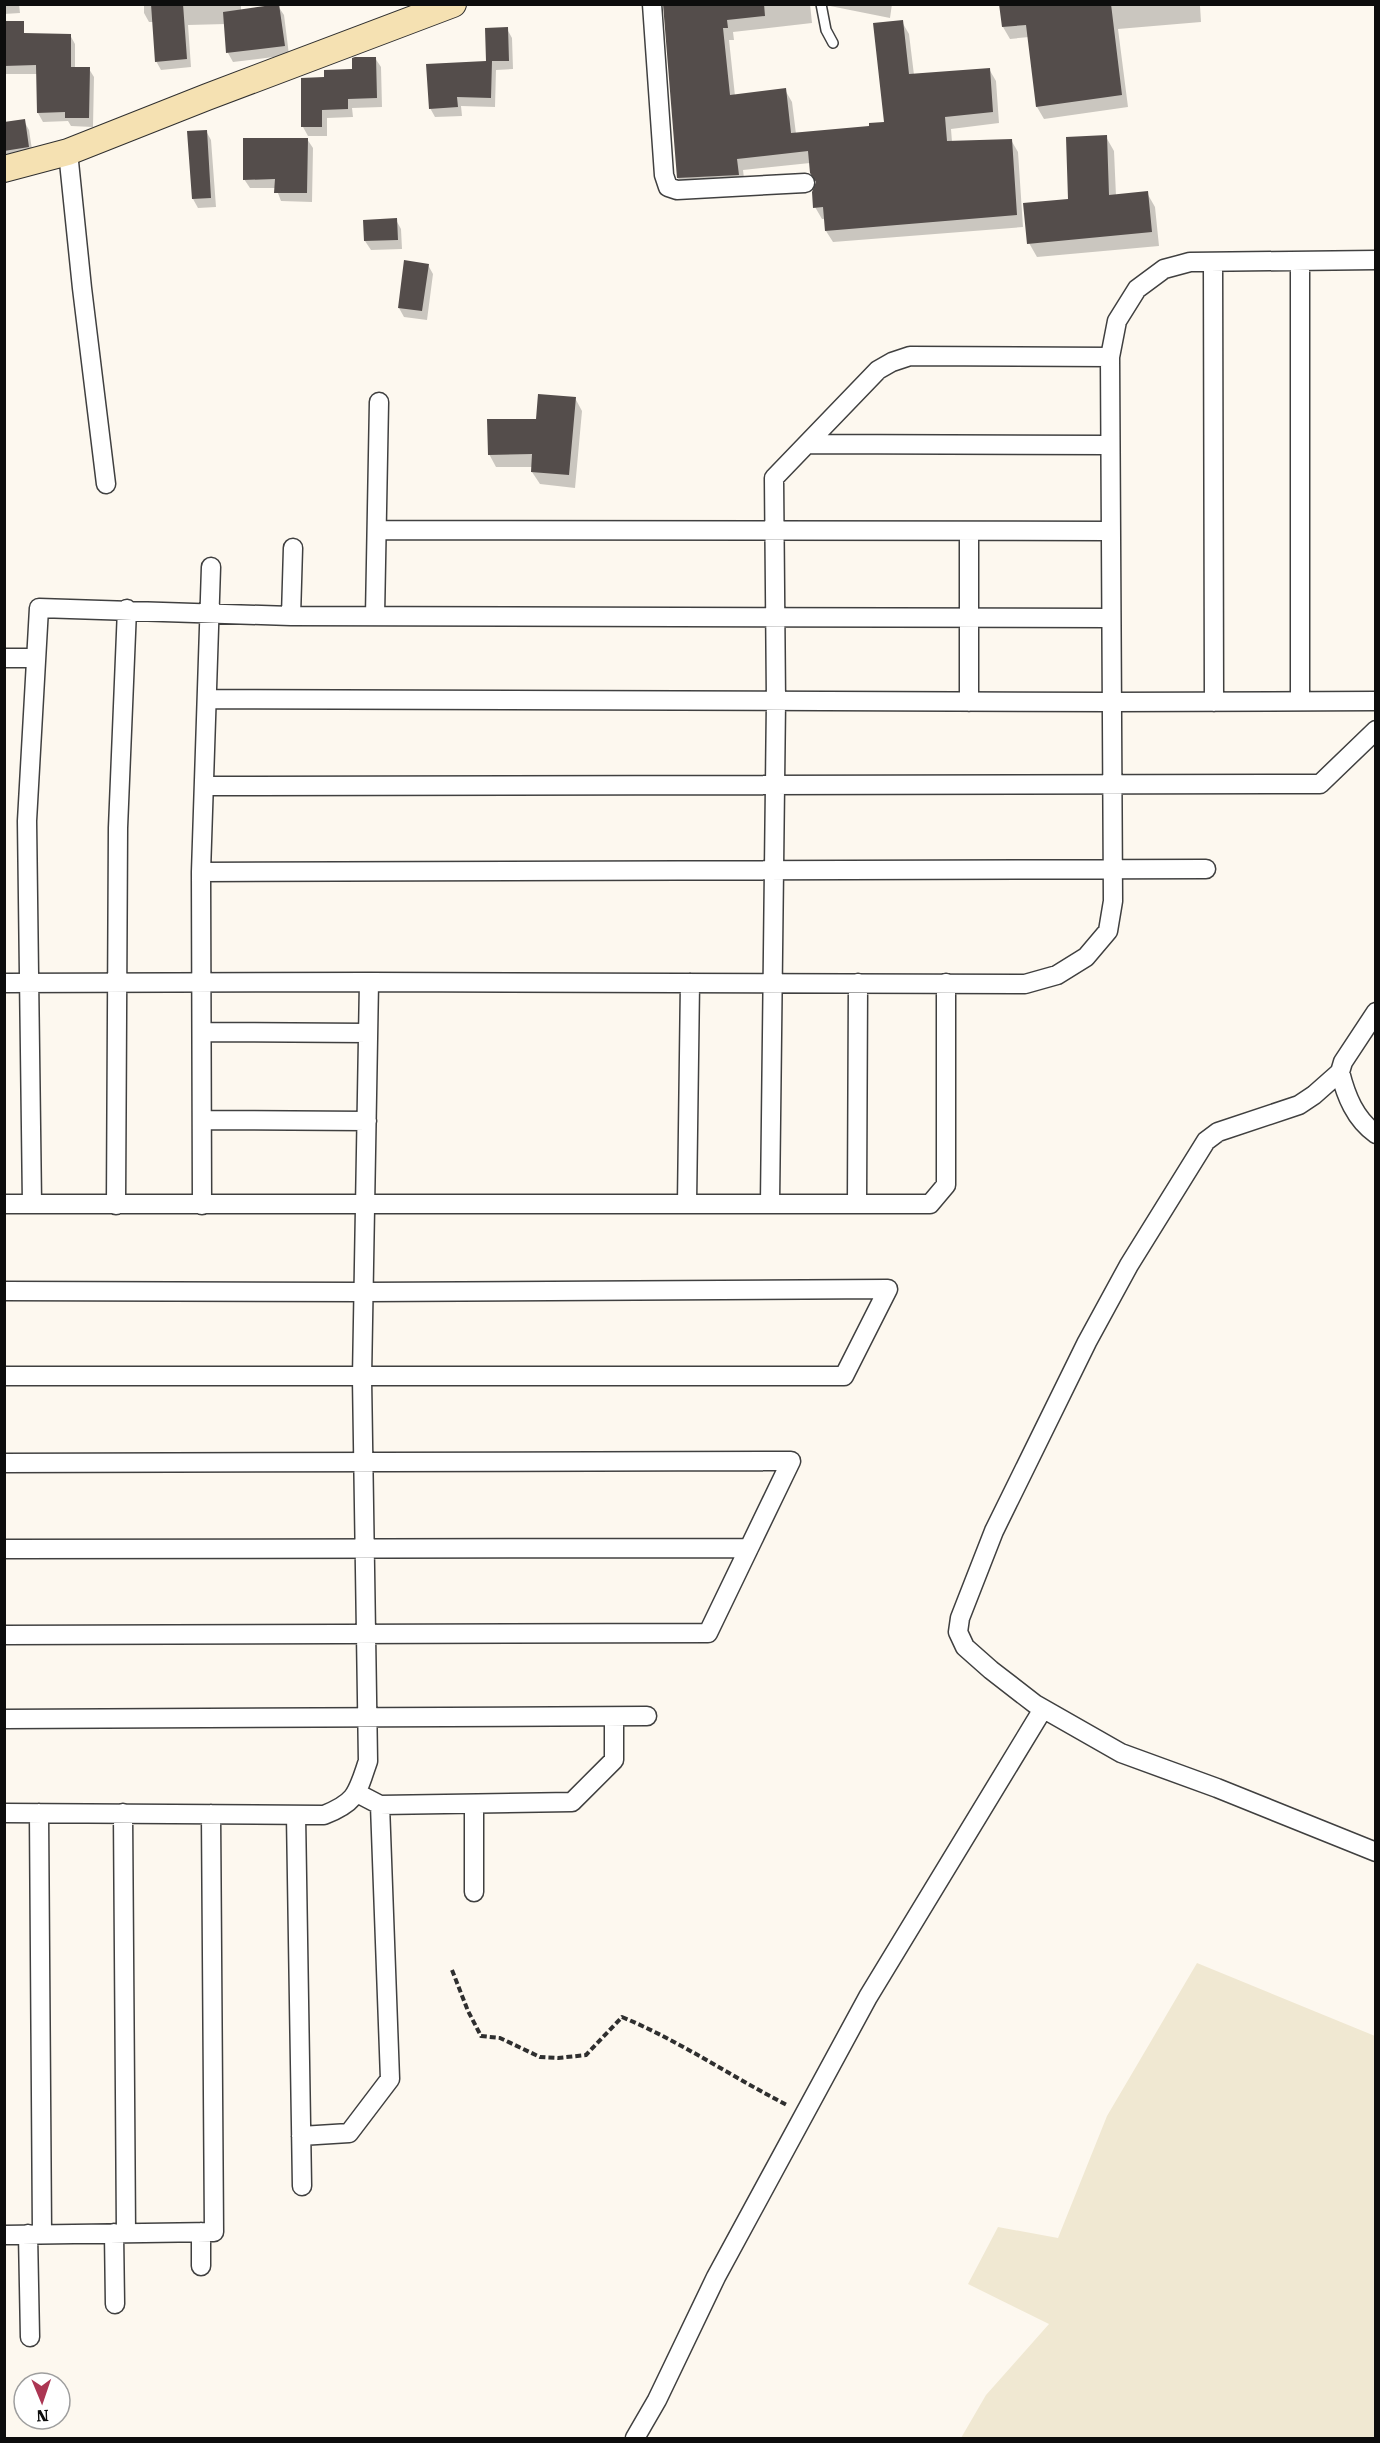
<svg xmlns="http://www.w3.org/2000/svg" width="1380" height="2443" viewBox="0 0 1380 2443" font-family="'Roboto Serif',serif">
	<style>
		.farmland { fill: #f0e8d2 }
		.shadow { fill: #0003 }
		.building { fill: #544d4b }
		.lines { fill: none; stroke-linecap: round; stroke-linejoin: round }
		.lane-casing { stroke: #404040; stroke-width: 12 }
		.street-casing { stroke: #404040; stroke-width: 21 }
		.secondary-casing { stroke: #2f2f2f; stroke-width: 28 }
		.path { stroke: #2f2f2f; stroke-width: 4; stroke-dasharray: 6 3; stroke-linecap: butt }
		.lane { stroke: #fff; stroke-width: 9 }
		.street { stroke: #fff; stroke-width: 18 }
		.secondary { stroke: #f5e1b2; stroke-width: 26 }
	</style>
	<rect width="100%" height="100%" fill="#fdf8ef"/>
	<path class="farmland" d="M1197 1963 1375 2036V2438H961L986 2395 1049 2324 968 2284 998 2227 1058 2238 1107 2116Z"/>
	<path class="shadow" d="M4 4H19L20 13 4 14Z
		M144 4H241V11L278 6 284 15 289 55 233 62 228 53 226 24 188 25 191 67 161 70 156 61 154 22H149L144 13Z
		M665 4H810L812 23 733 32 734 40H729L735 96 785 90 792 102 796 134 871 127 886 123 902 22 909 34 914 75 989 69 996 81 999 123 951 129 952 142 1011 140 1018 152 1023 227 833 242 826 231 825 219H822L815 207 817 183 810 163 743 170 745 187 685 190 678 178Z
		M820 4H892L890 18Z
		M1001 4H1301V6H1200L1201 22 1118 29 1128 107 1044 119 1037 107 1029 37 1010 39 1003 27Z
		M507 29 512 38 513 69 496 70 495 107 461 106 462 116 435 117 430 108 487 62Z
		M70 35 75 44V68L89 69 94 77 93 127 71 126 68 121 43 122 38 113 37 74H4V37Z
		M375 58 381 67 382 107 352 108 353 117 327 118V136H308L303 127 302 79H325L353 70Z
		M24 121 29 130 33 156 4 161V123Z
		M206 131 211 140 216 207 198 208 193 199Z
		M1106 137 1114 151 1116 196 1147 193 1155 207 1159 246 1037 257 1029 243 1070 200Z
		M307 139 313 148 312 202 281 201 276 188H250L244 179Z
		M396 220 401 229 402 249 371 250 365 241 364 221Z
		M428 265 433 274 427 320 404 317 399 308Z
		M575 398 582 411 575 488 540 484 532 472 533 467H496L489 454 537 420Z"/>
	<path class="building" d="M151 4H183L187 59 155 62Z
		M279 4 285 46 226 53 223 12Z
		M663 4H764L765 16 727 20 728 28H723L730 95 786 88 791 133 869 126V123L884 122 873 23 903 20 909 74 990 68 993 112 945 117 947 141 1012 139 1017 215 825 231 823 207 813 208 812 192 816 182 810 173 808 151 737 159 739 175 677 178Z
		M999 4H1111L1122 95 1036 107 1026 25 1002 27Z
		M4 21H24V33L71 34V67H90L89 118H65V112L37 113 36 65 4 66Z
		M508 27 509 61H492L491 98 457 97 458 107 429 109 426 64 486 61 485 28Z
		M355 57H376L377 98 348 99V109L322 110V127H301V78L324 77V70L352 69V58Z
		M25 119 29 147 4 151V122Z
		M207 130 211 198 192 199 187 131Z
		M1107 135 1109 195 1148 191 1152 232 1027 244 1023 203 1068 199 1066 137Z
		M243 138H308L307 193H274L275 179 243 180Z
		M397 218 398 240 364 241 363 220Z
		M404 260 429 264 422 311 398 308Z
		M538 394 576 397 569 475 531 472 532 454 488 455 487 419H536Z"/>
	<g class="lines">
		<defs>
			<path id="lane" d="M821 4 826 30 833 43"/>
			<path id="street" d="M652 4 664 175 668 187 677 190 805 183
				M68 152 82 288 106 484
				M1300 261V701
				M1213 262 1214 702
				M807 444 1109 445
				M377 530 1110 531
				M291 616 293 548
				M375 616 379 402
				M4 658H36
				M207 699 1111 702 1376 701
				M969 702V531
				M204 786 1320 784 1376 730
				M201 872 1206 869
				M369 982 1025 984 1057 975 1086 957 1108 931 1113 901 1110 357 1117 321 1137 289 1164 269 1190 262 1376 260
				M4 983 369 982 362 1378 368 1761C357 1793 357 1802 324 1815L4 1813
				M1376 1012 1343 1062 1340 1072 1314 1095 1299 1105 1218 1132 1206 1141 1129 1265 1087 1342 994 1531 960 1618 958 1632 965 1647 991 1670 1035 1704 1121 1753 1217 1788 1376 1852
				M202 1032 368 1033
				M1340 1072C1346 1096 1355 1119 1376 1134
				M202 1120 367 1121
				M770 1203 776 701 774 478 878 370 892 362 910 356 1110 357
				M4 1204H930L946 1185V983
				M32 1204 27 821 39 608 291 616 1111 618
				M687 1204 690 983
				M857 1204 858 983
				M116 1205 118 828 127 609
				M202 1205 201 872 211 567
				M4 1291 365 1292 888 1289 844 1376H4
				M4 1463 791 1461 708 1633 4 1635
				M4 1549 749 1548
				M4 1719 647 1716
				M380 1805 572 1802 614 1760V1717
				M39 1813 42 2234
				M123 1813 126 2233
				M296 1815 302 2186
				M474 1892V1804
				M301 2136 349 2133 390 2079 380 1805 357 1793
				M201 2232V2266
				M114 2233 115 2304
				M28 2234 30 2337
				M4 2235 214 2232 211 1814
				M635 2438 657 2400 716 2277 868 1997 1043 1709"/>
			<path id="secondary" d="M4 169 68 152 207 97 453 4"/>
		</defs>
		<use href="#lane" class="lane-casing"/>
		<use href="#street" class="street-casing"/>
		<use href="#secondary" class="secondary-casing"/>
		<path class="path" d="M452 1970 468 2011 481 2036 500 2038 540 2057 558 2058 586 2055 622 2017C680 2041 732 2077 787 2105"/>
		<use href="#lane" class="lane"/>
		<use href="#street" class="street"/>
		<use href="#secondary" class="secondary"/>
	</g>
	<rect width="1380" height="2443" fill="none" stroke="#0d0d0d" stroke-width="12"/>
	<g transform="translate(42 2401) rotate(178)"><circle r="28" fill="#ffffff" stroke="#9e9e9e" stroke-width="1.5"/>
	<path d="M0-4.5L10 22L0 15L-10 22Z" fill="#ac3653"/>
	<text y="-9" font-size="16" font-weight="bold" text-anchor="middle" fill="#0d0d0d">N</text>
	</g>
</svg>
